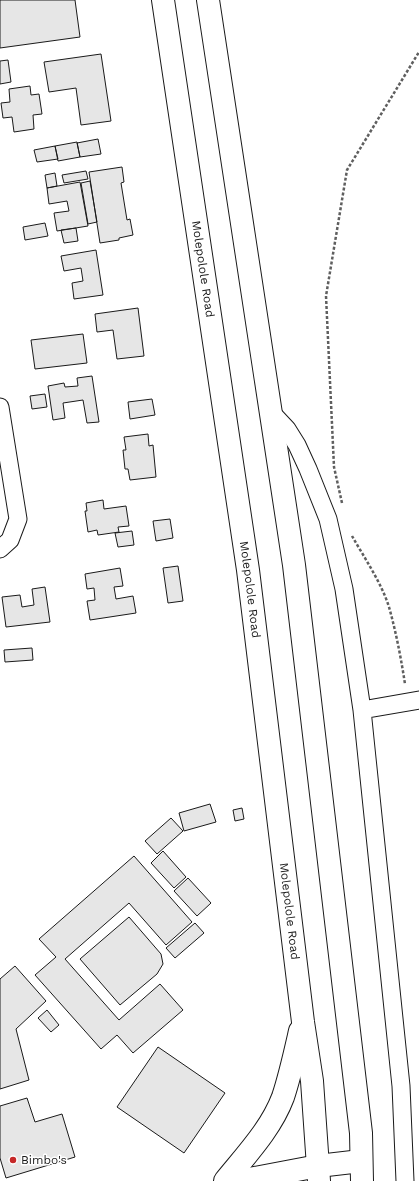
<svg xmlns="http://www.w3.org/2000/svg" width="419" height="1181" viewBox="0 0 419 1181" font-family="'Work Sans',sans-serif">
	<style>
		.building { fill: #e6e6e6; stroke: #1a1a1a }
		.lines { fill: none; stroke-linecap: round; stroke-linejoin: round }
		.minor-casing { stroke: #1a1a1a; stroke-width: 19 }
		.secondary-casing { stroke: #1a1a1a; stroke-width: 24 }
		.primary-casing { stroke: #1a1a1a; stroke-width: 24 }
		.path { stroke: #5f5f5f; stroke-width: 2.5; stroke-dasharray: 3 2; stroke-linecap: butt }
		.minor { stroke: #fff; stroke-width: 17 }
		.secondary { stroke: #fff; stroke-width: 22 }
		.primary { stroke: #fff; stroke-width: 22 }
		.poi-dot { fill: #c62828; stroke: #fff; stroke-width: 1.5 }
		.labels { text-anchor: middle; stroke-width: 3; stroke-linejoin: round; paint-order: stroke }
		.street-label { font-size: 12px; fill: #1a1a1a; stroke: #fff }
		.poi-label { font-size: 12px; fill: #1a1a1a; stroke: #fff; text-anchor: start }
	</style>
	<rect width="100%" height="100%" fill="#fff"/>
	<path class="building" d="M0 0H75L80 37 0 48Z
		M101 54 111 121 81 125 76 88 49 92 44 62Z
		M8 60 11 82 0 84V61Z
		M30 86 31 95 39 94 42 114 33 115 34 129 14 132 12 117 3 118 1 103 10 102 9 89Z
		M98 139 101 154 80 157 77 143Z
		M77 142 80 157 58 161 55 146Z
		M55 146 58 159 37 162 34 150Z
		M122 167 124 182 121 183 127 220 130 219 133 235 119 238V240L100 243 89 172Z
		M86 171 88 179 64 183 62 175Z
		M55 173 57 186 47 188 45 175Z
		M90 181 97 222 88 224 81 183Z
		M80 182 88 226 57 231 54 213 69 211 67 201 49 204 47 188Z
		M45 223 48 236 25 240 23 227Z
		M76 228 78 241 64 243 61 230Z
		M96 250 103 295 74 299 72 283 83 281 81 268 64 271 61 256Z
		M138 308 144 356 117 359 113 330 97 332 95 314Z
		M83 334 87 363 35 369 31 340Z
		M92 376 99 422 87 423 83 400 63 403 65 418 53 420 48 386 64 383 65 387 78 386 77 378Z
		M45 394 47 407 32 409 30 396Z
		M152 399 155 415 130 419 128 402Z
		M148 434 149 446 153 445 156 477 130 480 128 469H125L123 450H126L124 437Z
		M103 500 104 509 126 506 129 526 118 527 119 532 98 535 97 530 88 532 85 511H87L86 503Z
		M170 519 173 538 156 541 153 521Z
		M132 531 134 545 118 547 115 533Z
		M178 566 183 601 168 603 163 568Z
		M120 568 123 586 114 587 116 599 133 596 136 613 90 620 87 601 95 600 94 588 87 589 85 574Z
		M45 587 50 622 6 627 2 597 20 595 22 607 34 605 32 589Z
		M32 648 33 660 5 662 4 650Z
		M210 804 216 822 184 831 179 813Z
		M242 808 244 819 235 821 233 810Z
		M171 818 183 831 157 854 145 841Z
		M163 851 186 877 174 888 151 863Z
		M134 856 192 922 166 945 129 903 65 959 119 1020 160 984 183 1010 133 1053 117 1035 101 1049 35 975 56 957 39 939Z
		M188 878 211 903 197 916 174 891Z
		M129 917 161 954 163 964 157 974 120 1005 80 959Z
		M195 923 204 933 175 958 166 948Z
		M15 966 46 1001 16 1029 29 1080 0 1089V979Z
		M47 1010 59 1025 51 1032 38 1018Z
		M158 1047 225 1093 184 1153 117 1107Z
		M27 1098 35 1122 62 1114 75 1157 6 1178 0 1158V1106Z"/>
	<g class="lines">
		<defs>
			<path id="minor" d="M0 407 18 519 10 540 0 549
				M272 413 287 429 297 445 308 469 328 519 344 589 362 710 401 1086 405 1181
				M362 710 419 700"/>
			<path id="secondary" d="M239 1181 318 1166 361 1161"/>
			<g id="primary">
				<path id="s1" d="M163 0 248 570 303 1022 312 1081 319 1181"/>
				<path d="M208 0 294 565 361 1133 362 1181"/>
				<path d="M225 1181C246 1155 271 1129 283 1097 290 1076 295 1053 300 1031"/>
			</g>
		</defs>
		<use href="#minor" class="minor-casing"/>
		<use href="#secondary" class="secondary-casing"/>
		<use href="#primary" class="primary-casing"/>
		<path class="path" d="M342 503 334 467 326 296 347 170 419 52
			M352 536C364 557 382 584 389 607 396 632 401 658 405 684"/>
		<use href="#minor" class="minor"/>
		<use href="#secondary" class="secondary"/>
		<use href="#primary" class="primary"/>
	</g>
	<circle class="poi-dot" cx="13" cy="1160" r="4"/>
	<g class="labels">
		<g class="street-label">
			<text dy="4" stroke="none"><textPath href="#s1" startOffset="272">Molepolole Road</textPath></text>
			<text dy="4" stroke="none"><textPath href="#s1" startOffset="596">Molepolole Road</textPath></text>
			<text dy="4" stroke="none"><textPath href="#s1" startOffset="920">Molepolole Road</textPath></text>
		</g>
		<g class="poi-label">
			<text x="21" y="1164">Bimbo's</text>
		</g>
	</g>
</svg>
